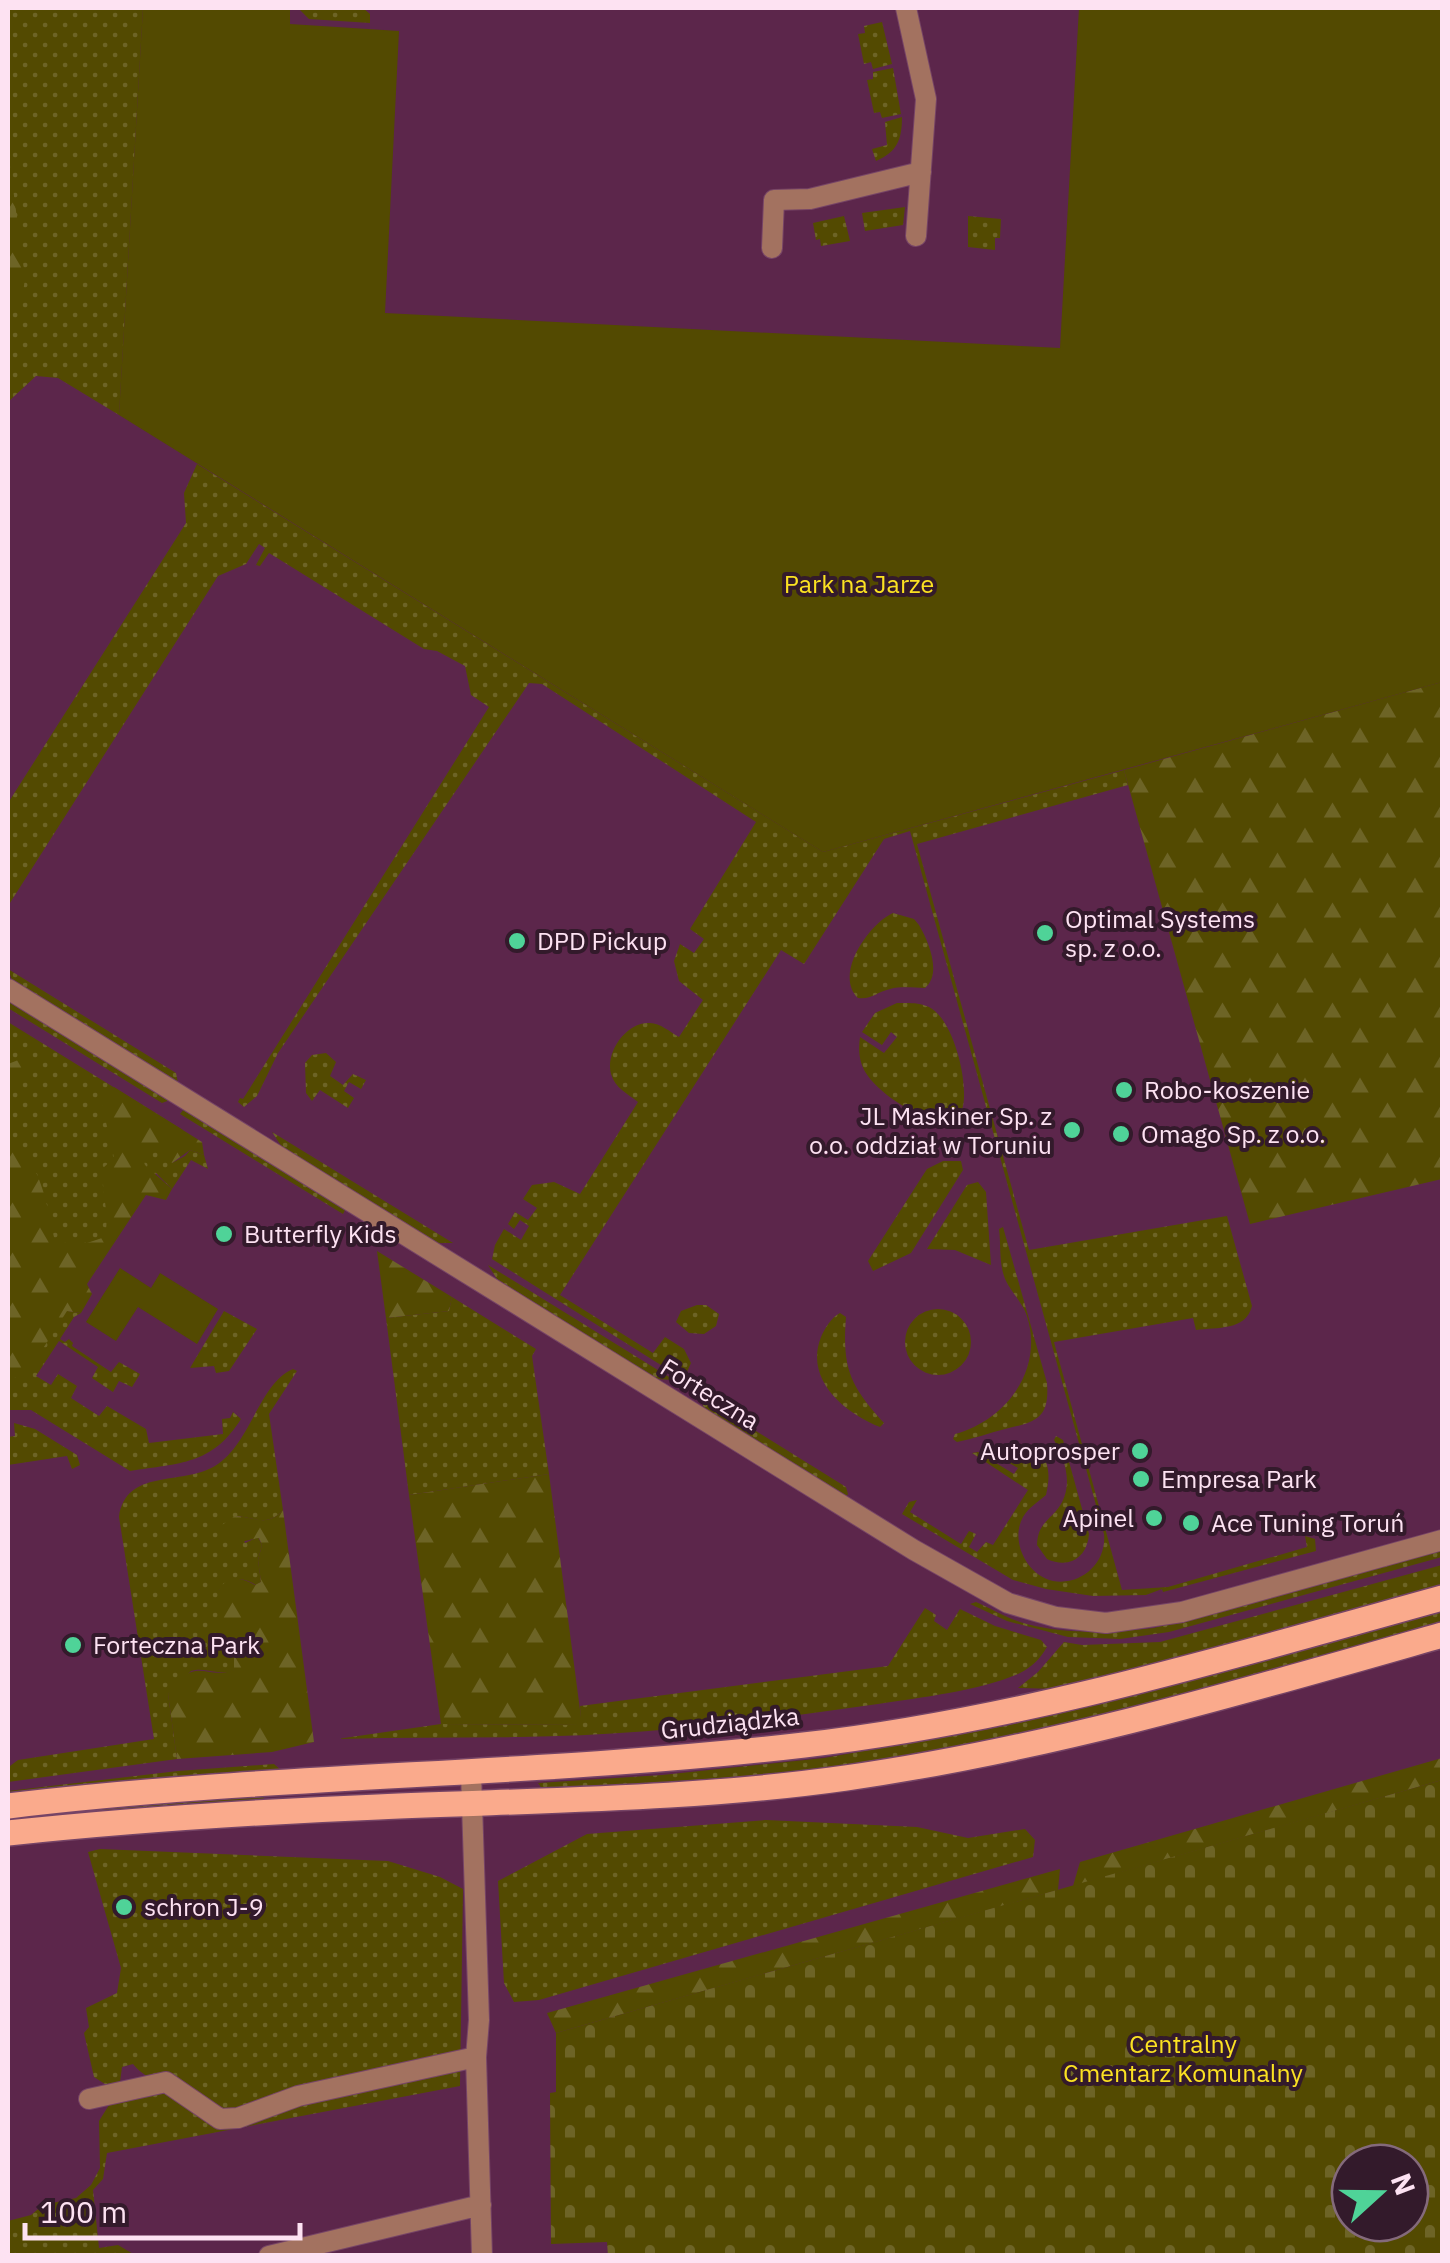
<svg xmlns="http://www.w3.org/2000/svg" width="1450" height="2263" viewBox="0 0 1450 2263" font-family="'IBM Plex Sans',sans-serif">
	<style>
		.grass { fill: url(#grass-dots) }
		.forest { fill: url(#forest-firs) }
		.cemetery { fill: url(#cemetery-stones); fill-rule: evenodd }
		.park { fill: #534a01 }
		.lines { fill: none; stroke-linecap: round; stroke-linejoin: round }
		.street-casing { stroke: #764466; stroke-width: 22 }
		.primary-casing { stroke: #764466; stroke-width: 28 }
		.street { stroke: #a37260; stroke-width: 20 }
		.primary { stroke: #faaa8c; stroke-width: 25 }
		.poi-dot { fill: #4fd398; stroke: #331a2b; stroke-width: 4 }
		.labels { text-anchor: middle; stroke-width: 8; stroke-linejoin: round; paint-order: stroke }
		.park-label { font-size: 25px; fill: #fbe122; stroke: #331a2b }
		.poi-label { font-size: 25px; fill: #fde2f2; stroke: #331a2b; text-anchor: start }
		.street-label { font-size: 25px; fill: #fde2f2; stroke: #331a2b }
	</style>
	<defs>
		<pattern id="grass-dots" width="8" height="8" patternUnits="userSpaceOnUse" patternTransform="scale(2.5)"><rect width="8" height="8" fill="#534a01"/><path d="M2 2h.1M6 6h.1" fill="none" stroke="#6d6426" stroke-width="1.8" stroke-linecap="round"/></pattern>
		<pattern id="forest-firs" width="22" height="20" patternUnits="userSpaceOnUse" patternTransform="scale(2.5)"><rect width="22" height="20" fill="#534a01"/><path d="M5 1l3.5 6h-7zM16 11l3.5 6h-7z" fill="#6d6426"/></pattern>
		<pattern id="cemetery-stones" width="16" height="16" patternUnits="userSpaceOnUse" patternTransform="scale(2.5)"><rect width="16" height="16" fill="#534a01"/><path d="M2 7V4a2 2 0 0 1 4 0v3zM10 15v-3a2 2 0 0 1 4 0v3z" fill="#6d6426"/></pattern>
	</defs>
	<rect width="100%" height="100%" fill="#5c264b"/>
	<path class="grass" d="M8 8H143L119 415 58 378 36 376 8 402Z
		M298 8H363L370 14V23L309 19Z
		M882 22 892 64 873 69 871 62 864 64 858 34 865 33 864 26Z
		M893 68 901 114 882 118 880 112 874 113 867 80 873 79V72Z
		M902 117C902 140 897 152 876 161L872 149 887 145 885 122Z
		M905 207 903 225 865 231 862 213Z
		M844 216 850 241 821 246 820 239 816 240 813 223Z
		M968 216 1001 219 1000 238H995V250L968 247Z
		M197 464 823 852 1124 770 1128 785 917 844 1029 1250 1227 1216 1252 1306C1246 1331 1217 1327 1196 1330L1193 1318 1054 1342 1122 1590 1168 1587 1307 1547 1305 1536 1315 1539 1316 1551 1163 1592 1162 1589 1146 1595 1093 1596 1046 1589 1013 1580 902 1514 909 1502 917 1500 910 1512 961 1544 969 1531 976 1534 969 1547 977 1552 986 1542 993 1545 1028 1490 972 1453 978 1452 1014 1474 1018 1468 986 1450C1025 1440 1058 1445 1046 1495 1038 1502 1029 1507 1023 1517 1010 1540 1026 1575 1053 1581 1082 1586 1107 1562 1104 1534L910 831 884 839 804 964 781 950 560 1295 653 1353 665 1337 684 1349 691 1363 686 1374 680 1377 492 1259 495 1245 504 1229 521 1240 529 1226 520 1220 514 1229 508 1224 515 1212 528 1220 537 1208 523 1199 532 1185 554 1182 580 1194 638 1102C628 1094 615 1088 611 1074 605 1052 627 1021 650 1023 660 1023 670 1032 679 1037L703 1000 679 981 674 961 680 944 694 953 704 939 690 929 756 822 542 684 529 683 278 1053 257 1096 244 1107 238 1102 240 1098 243 1099 489 707 471 695 465 666 437 651 424 649 269 553 260 566 256 565 265 548 259 544 246 564 218 576 8 906V803L186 523 184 493Z
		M893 913 914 919 919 925C929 942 942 974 925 988 914 988 902 986 890 989 877 992 871 1000 858 998 833 974 870 923 893 913Z
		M8 969 176 1073 178 1083 12 980Z
		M8 1001 170 1100 162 1103 8 1008Z
		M897 1003C907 1003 919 1002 929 1007 954 1019 970 1086 962 1110L950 1121C926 1125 881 1095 868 1076 859 1064 858 1051 860 1037L884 1053 897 1037 891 1032 882 1045 862 1032 875 1013Z
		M8 1022 183 1130 172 1163 185 1156 190 1150 204 1155 208 1169 191 1160 172 1189 156 1173 68 1311 81 1313 74 1317 60 1339 65 1342 69 1339 73 1343 72 1346 111 1372 119 1362 140 1374 132 1387 119 1381 113 1392 92 1378 98 1367 59 1341 36 1376 51 1385 58 1374 77 1386 71 1398 99 1416 107 1406 146 1429 149 1443 223 1434 222 1419 230 1418 233 1412 241 1419C212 1465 180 1463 130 1471L31 1410H8Z
		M326 1053 336 1062 330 1076 343 1085 353 1074 366 1080 361 1089 349 1082 344 1091 354 1098 348 1108 320 1090 312 1101 306 1093 305 1063 312 1055Z
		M184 1109 345 1210 343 1214 180 1114Z
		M272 1132 453 1243H435L282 1147Z
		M943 1161H961L963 1170 911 1253 873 1271 868 1261 927 1169Z
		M978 1182 986 1192 991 1265 955 1250 927 1249 967 1185Z
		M1003 1227 1047 1383C1050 1420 1034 1422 1005 1429 989 1433 973 1439 957 1442L953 1439 955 1434C1006 1420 1044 1370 1027 1316 1022 1301 1008 1289 1004 1276 999 1262 1001 1243 999 1229Z
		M488 1265 674 1380 657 1379 497 1279Z
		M452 1297 536 1349 532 1356 549 1474 409 1495 386 1318 449 1311Z
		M697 1305H706L719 1314 716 1326 704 1334 689 1333 676 1322 681 1311Z
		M905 1342a33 33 0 1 1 66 0a33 33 0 1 1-66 0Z
		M224 1311 257 1329 229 1371 216 1373 214 1366 190 1368Z
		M840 1313 846 1317C842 1368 850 1386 884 1423L880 1427C845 1413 804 1380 821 1337 825 1328 831 1318 840 1313Z
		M293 1369 297 1371 269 1414 283 1510C266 1528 255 1517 235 1516L245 1543 258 1537 262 1545 258 1560 261 1582 256 1585C240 1576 232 1577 219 1590L221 1642 234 1656 235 1670C220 1677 206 1666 191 1671L168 1694 177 1759 8 1782 10 1766 18 1760 154 1739 119 1517C126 1468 181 1486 215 1466 251 1444 259 1383 293 1369Z
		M701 1397 846 1487 848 1494 846 1497 711 1413 703 1406Z
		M14 1423 35 1429 77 1455 80 1465 72 1469 67 1456 8 1465V1437L15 1436Z
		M1056 1436 1063 1440 1089 1534C1087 1558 1069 1569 1047 1559L1037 1545C1038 1527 1044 1524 1056 1511 1075 1489 1066 1461 1054 1440Z
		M1442 1550V1557L1169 1632 1120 1639 1068 1637 1007 1621 970 1604 976 1602C992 1609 1010 1620 1027 1624 1068 1635 1113 1632 1154 1628Z
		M1442 1565V1589L1061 1689 1018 1688 1038 1672 1064 1642 1082 1645 1160 1642Z
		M925 1608 936 1615 934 1621 947 1630 960 1609 995 1626 1041 1640 1047 1647C1040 1659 1032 1667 1020 1673 980 1691 921 1697 878 1704 760 1721 640 1736 520 1737 459 1738 398 1737 337 1739L441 1724 581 1725 580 1706 888 1666Z
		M1442 1610V1626C1260 1675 1077 1733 890 1760 785 1775 678 1781 573 1789L543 1790 538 1783 662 1775 824 1758 1005 1726 1101 1704Z
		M274 1764 282 1771 8 1796V1791L178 1771Z
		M265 1796 263 1799 85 1813 8 1823V1817L84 1807Z
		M766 1820 917 1827 968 1838 1025 1829 1035 1840 1033 1857 539 2000 514 2002 504 1983 498 1881 587 1834Z
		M100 1849 388 1861 440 1877 463 1889 460 2086 107 2153 103 2179 93 2190 99 2248 118 2245 135 2255H8V2221L31 2215 43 2205 76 2198 91 2185 100 2168 99 2121 109 2105 166 2090C155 2079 142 2076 133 2064L122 2067 120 2082 108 2086 94 2077 84 2033 89 2027 86 2008 117 1993 121 1968 88 1852Z"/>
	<path class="forest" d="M8 151 25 278 23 293 18 299H10L8 307Z
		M1442 682V1179L1250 1224 1124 770Z
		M26 1057 31 1068 23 1081 8 1078V1064Z
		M114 1087 202 1142 204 1155 190 1150 172 1163 152 1148 143 1159 145 1165 172 1189 166 1200 146 1195 87 1284 92 1294 81 1313 67 1311 26 1375 8 1379V1134C40 1161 47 1202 55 1242L87 1243 105 1237C110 1210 101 1195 103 1168L114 1158 102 1104Z
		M377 1251 452 1297 449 1311 386 1318Z
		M549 1474 582 1725 441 1724 409 1495Z
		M283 1510 314 1742 272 1752 177 1759 168 1694C197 1653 204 1681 234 1670V1656L218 1636 219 1590C228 1574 242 1578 255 1585L261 1582 258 1560 262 1545 259 1538C243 1540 233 1548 219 1535L222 1525 235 1516C256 1517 266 1528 283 1510Z
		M1442 1758V1780L1073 1886 1080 1862Z
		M1060 1869 1058 1890 556 2033 547 2013Z"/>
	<path class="cemetery" d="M1442 1780V2255L608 2256 607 2242 551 2244 550 2093 556 2092V2033ZM1350 2163H1410V2223H1350Z"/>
	<path class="park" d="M143 8H290V24L399 31 385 313 1060 348 1079 8H1442V682L823 852 119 415Z
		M120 1268 151 1288 160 1273 218 1309 197 1344 138 1307 116 1341 86 1322Z"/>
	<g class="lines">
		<defs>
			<path id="street" d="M906 8 926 99 916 236
				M772 248 774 200 810 199 921 172
				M8 989 914 1550 1008 1603 1056 1617 1106 1623 1182 1612 1442 1540
				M471 1773 479 2020 476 2057 482 2256
				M89 2099 166 2082 220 2119 238 2118 298 2096 476 2057
				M269 2256 481 2205"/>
			<path id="primary" d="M8 1806C272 1774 539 1776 804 1745 1022 1720 1232 1656 1442 1598
				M8 1833C131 1820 254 1812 378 1807 534 1800 691 1800 846 1778 1049 1749 1246 1691 1442 1635"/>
		</defs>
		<use href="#street" class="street-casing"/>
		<use href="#primary" class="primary-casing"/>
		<use href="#street" class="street"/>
		<use href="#primary" class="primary"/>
	</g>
	<g class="poi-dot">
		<circle cx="1045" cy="933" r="10"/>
		<circle cx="517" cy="941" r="10"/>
		<circle cx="1124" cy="1090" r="10"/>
		<circle cx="1072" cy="1130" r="10"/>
		<circle cx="1121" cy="1134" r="10"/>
		<circle cx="224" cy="1234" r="10"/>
		<circle cx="1140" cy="1451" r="10"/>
		<circle cx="1141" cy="1479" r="10"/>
		<circle cx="1154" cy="1518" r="10"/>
		<circle cx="1191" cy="1523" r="10"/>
		<circle cx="73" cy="1645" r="10"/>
		<circle cx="124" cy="1907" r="10"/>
	</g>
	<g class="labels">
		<g class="park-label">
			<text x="859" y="593">Park na Jarze</text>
			<text x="1183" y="2053">Centralny<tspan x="1183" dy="29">Cmentarz Komunalny</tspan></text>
		</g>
		<g class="poi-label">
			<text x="1065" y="928">Optimal Systems<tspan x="1065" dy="29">sp. z o.o.</tspan></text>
			<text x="537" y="950">DPD Pickup</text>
			<text x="1144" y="1099">Robo-koszenie</text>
			<text x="1052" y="1125" text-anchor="end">JL Maskiner Sp. z<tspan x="1052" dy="29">o.o. oddział w Toruniu</tspan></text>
			<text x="1141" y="1143">Omago Sp. z o.o.</text>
			<text x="244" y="1243">Butterfly Kids</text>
			<text x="1120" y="1460" text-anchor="end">Autoprosper</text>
			<text x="1161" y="1488">Empresa Park</text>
			<text x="1134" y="1527" text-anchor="end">Apinel</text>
			<text x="1211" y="1532">Ace Tuning Toruń</text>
			<text x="93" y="1654">Forteczna Park</text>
			<text x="144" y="1916">schron J-9</text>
		</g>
		<g class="street-label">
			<text transform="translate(710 1394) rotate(32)" y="9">Forteczna</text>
			<text transform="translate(730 1723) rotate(-6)" y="9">Grudziądzka</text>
		</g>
	</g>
	<rect width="1450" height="2263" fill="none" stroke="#fde2f2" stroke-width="20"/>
	<g transform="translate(1380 2193) rotate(69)"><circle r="48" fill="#331a2b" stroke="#846a7b" stroke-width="2.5"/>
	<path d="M0-8L18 38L0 25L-18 38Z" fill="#4fd398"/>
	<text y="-15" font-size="28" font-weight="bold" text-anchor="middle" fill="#fde2f2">N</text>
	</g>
	<path d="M25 2223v15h275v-15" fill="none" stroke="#fde2f2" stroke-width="5"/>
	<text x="40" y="2223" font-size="30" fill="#fde2f2" stroke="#331a2b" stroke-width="8" paint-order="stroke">100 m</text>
</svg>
